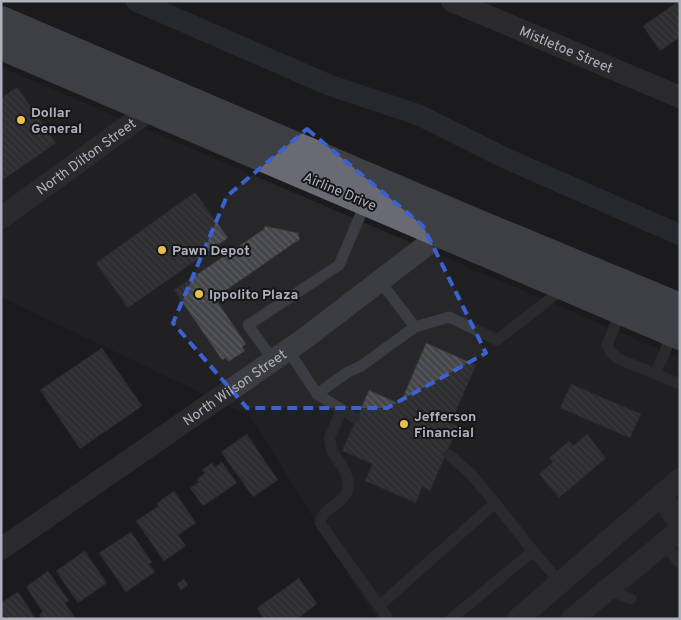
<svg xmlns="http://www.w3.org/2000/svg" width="681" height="620" viewBox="0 0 681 620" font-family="Overpass,sans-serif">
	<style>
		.built { fill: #27272a }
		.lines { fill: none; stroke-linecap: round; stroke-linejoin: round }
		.canal { stroke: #323941; stroke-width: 21 }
		.building { fill: url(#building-back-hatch); stroke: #363539 }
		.lane { stroke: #3c3d42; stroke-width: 11 }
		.street { stroke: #3c3d42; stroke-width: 22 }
		.highway { stroke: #696a73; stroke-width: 28 }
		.marked { fill: none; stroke: #3a62d2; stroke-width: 4; stroke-dasharray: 10 6; stroke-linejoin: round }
		.poi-dot { fill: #e6c04a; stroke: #161618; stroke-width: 2 }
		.labels { text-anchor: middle; stroke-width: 4; stroke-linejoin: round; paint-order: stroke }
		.street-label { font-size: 14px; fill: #afb1bc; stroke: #161618 }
		.poi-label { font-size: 14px; font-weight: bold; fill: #afb1bc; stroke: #161618; text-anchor: start }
	</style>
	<defs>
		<pattern id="building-back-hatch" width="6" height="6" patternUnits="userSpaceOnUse" patternTransform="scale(1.25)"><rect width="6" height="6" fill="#45464a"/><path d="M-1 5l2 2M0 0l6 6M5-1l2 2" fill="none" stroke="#5d5e62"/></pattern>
	</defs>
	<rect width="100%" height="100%" fill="#1b1b1d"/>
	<path class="built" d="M1 67 680 358V619H376L251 417 1 297Z"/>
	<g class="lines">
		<path class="canal" d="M136 1 329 85 419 115 503 157 680 235"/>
	</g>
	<path class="building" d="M679 1H680V37L660 51 643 26Z
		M17 87 56 143 1 181V98Z
		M195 192 228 238 128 308 96 263Z
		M265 226 299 233 298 235 300 239 215 298 246 344 242 347 245 351 228 362 226 358 222 360 174 290 264 229Z
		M426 343 476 365 451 423 458 426 430 491 422 487 416 503 365 481 372 464 342 451 369 390 400 404Z
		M102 348 142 406 80 449 40 390Z
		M571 384 641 414 630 438 560 408Z
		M247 434 278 480 253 497 221 452Z
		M587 434 606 458 559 498 539 474 553 462 549 458 569 441 573 446Z
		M222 462 237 483 203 506 190 488 199 482 197 479 205 473 202 470 212 463 215 467Z
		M174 491 196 523 178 535 186 546 164 561 136 521 159 506 157 503Z
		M131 532 152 562 149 564 155 572 126 592 99 553Z
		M85 551 107 583 78 603 56 571Z
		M48 571 69 601 65 603 76 619H42L39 615 43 612 26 587Z
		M299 578 317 604 297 619H264L257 608Z
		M184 579 188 585 181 590 177 584Z
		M18 592 36 619H3L1 617V603Z"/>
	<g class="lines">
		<path class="lane" d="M380 281 415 327
			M621 311 607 345 611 353 619 359 680 384
			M288 350 317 394 355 418
			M273 360 248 325 339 265 366 202
			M655 374 673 333
			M317 394 348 372 361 366 415 327 449 317 497 340 564 288
			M342 410 330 436C327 455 350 467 348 487 347 504 323 506 320 522L322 526 379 606 495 503 533 551 451 619
			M449 455 471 474 495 503
			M664 543 678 561
			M533 551 560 582
			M607 589 631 599
			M379 606 388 619"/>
		<g class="street">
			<path id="s1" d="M452 1 680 97"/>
			<path id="s2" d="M1 218 150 110 160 99"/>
			<path d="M660 496 680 523"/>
			<path id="s3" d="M1 549 304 339 441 234 451 223"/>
			<path d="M518 619 680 479"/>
			<path d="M572 619 680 530"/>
		</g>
		<path class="highway" d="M1 20 458 215 680 307
			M1 46 680 336"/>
	</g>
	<path d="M0 0H681V620H0ZM307 129 423 226 486 353 387 408H247L173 323 227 196Z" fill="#1b1b1d" fill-opacity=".55" fill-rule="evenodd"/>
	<path class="marked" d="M307 129 423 226 486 353 387 408H247L173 323 227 196Z"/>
	<g class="poi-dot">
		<circle cx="21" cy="120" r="5"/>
		<circle cx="162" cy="250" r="5"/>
		<circle cx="199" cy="294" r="5"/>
		<circle cx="404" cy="424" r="5"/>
	</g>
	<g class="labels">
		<g class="street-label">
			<text dy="5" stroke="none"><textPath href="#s1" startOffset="124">Mistletoe Street</textPath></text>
			<text dy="5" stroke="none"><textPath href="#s2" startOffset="105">North Dilton Street</textPath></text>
			<text transform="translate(340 191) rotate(23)" y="5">Airline Drive</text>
			<text dy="5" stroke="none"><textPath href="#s3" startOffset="284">North Wilson Street</textPath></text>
		</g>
		<g class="poi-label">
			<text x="31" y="117">Dollar<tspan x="31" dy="16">General</tspan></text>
			<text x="172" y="255">Pawn Depot</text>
			<text x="209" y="299">Ippolito Plaza</text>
			<text x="414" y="421">Jefferson<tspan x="414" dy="16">Financial</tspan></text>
		</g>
	</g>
	<rect width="681" height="620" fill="none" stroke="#afb1bc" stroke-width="5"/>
</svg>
